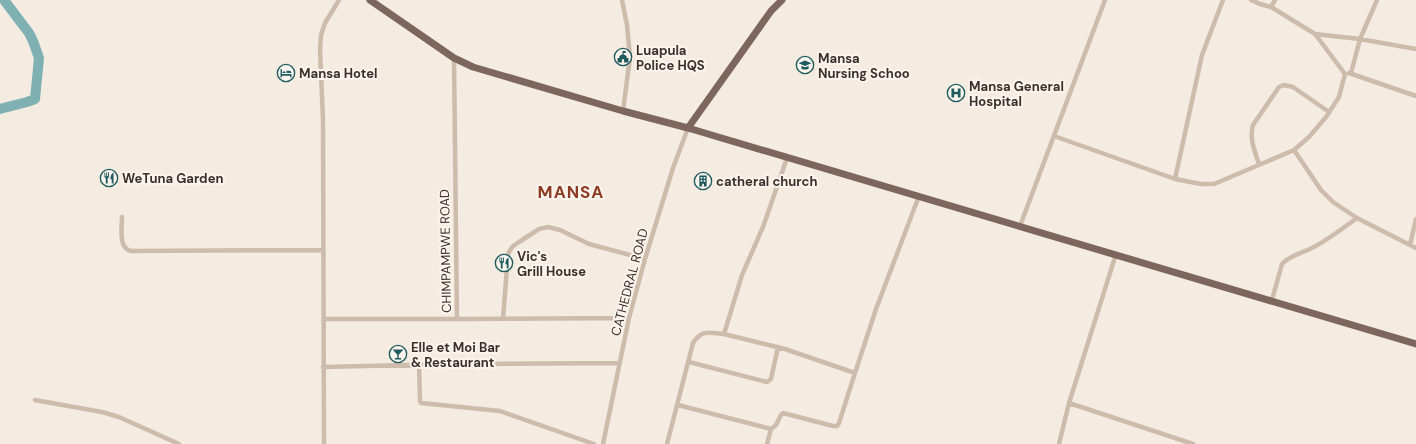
<svg xmlns="http://www.w3.org/2000/svg" width="1416" height="444" viewBox="0 0 1416 444" font-family="'DM Sans',sans-serif">
	<style>
		.lines { fill: none; stroke-linecap: round; stroke-linejoin: round }
		.river { stroke: #7fb0b2; stroke-width: 10 }
		.street { stroke: #cdbbac; stroke-width: 4.5 }
		.primary { stroke: #7d675c; stroke-width: 7 }
		.labels { text-anchor: middle; stroke-width: 4; stroke-linejoin: round; paint-order: stroke }
		.poi-label { font-size: 13px; font-weight: bold; fill: #3b302b; stroke: #fbf5ee; text-anchor: start }
		.street-label { font-size: 13px; fill: #3b302b; stroke: #fbf5ee }
		.district-label { font-size: 17px; font-weight: bold; letter-spacing: 1px; fill: #8c3b22; stroke: #fbf5ee }
	</style>
	<rect width="100%" height="100%" fill="#f4ebe1"/>
	<g class="lines">
		<path class="river" d="M0 109 27 102 35 99 39 58 33 41 29 33 4 0"/>
		<path class="street" d="M622 0 627 25 630 57 623 111
			M1251 0 1260 4 1271 7 1275 0
			M1315 34 1360 39 1416 49
			M454 58 457 319 629 318
			M1349 73 1416 96
			M1351 73 1360 39 1377 0
			M1054 136 1175 179 1202 55 1223 0
			M1294 150 1321 190 1333 202 1357 218 1416 248
			M1259 164C1255 152 1249 138 1253 125L1279 87 1284 85 1293 87 1329 112
			M1175 179 1201 184H1214L1294 150 1309 137 1326 117 1339 97 1345 74 1315 34 1271 7
			M122 217C122 228 118 248 131 251L323 250
			M1020 226 1105 0
			M1410 245 1416 219
			M1272 300 1282 264C1290 255 1302 253 1312 248 1328 240 1343 228 1357 218
			M324 319H457
			M503 319 508 254 512 247 519 242 539 229 548 227 560 230 589 244 645 259
			M724 334 785 349 855 373 876 309 919 196
			M689 362 767 382 771 379 778 347
			M419 365 420 401 421 403 500 411 594 444
			M323 367 450 364 620 363
			M35 400 102 412 119 417 179 444
			M1069 403 1193 444
			M678 405 771 429
			M324 444 323 120 320 49 321 35 325 23 339 0
			M603 444 629 318 645 259 673 168 688 128
			M667 444 693 343C702 329 709 333 724 334L742 275 763 227 787 158
			M767 444 771 429 776 425 781 415 783 413 833 426H837L839 423 855 373
			M1059 444 1069 403 1116 254"/>
		<path class="primary" d="M370 0 454 58 473 67 623 111 688 128 1416 344
			M688 128 771 11 782 0"/>
	</g>
	<defs>
		<symbol id="civic-ring" viewBox="-11 -11 22 22"><circle r="9.5" fill="#fbf5ee" stroke="#1f5a5e" stroke-width="1.5"/><path d="M-.6-6.5H3V-4.5H.6V-3L4-1V1h2V6H-6V1h2V-1L-.6-3ZM-1.2 2.5V6h2.4V2.5Z" fill="#1f5a5e"/></symbol>
		<symbol id="university-ring" viewBox="-11 -11 22 22"><circle r="9.5" fill="#fbf5ee" stroke="#1f5a5e" stroke-width="1.5"/><path d="M0-5L7-2L0 1L-7-2ZM-4 1L0 2.5L4 1V4Q0 6-4 4Z" fill="#1f5a5e"/></symbol>
		<symbol id="hotel-ring" viewBox="-11 -11 22 22"><circle r="9.5" fill="#fbf5ee" stroke="#1f5a5e" stroke-width="1.5"/><path d="M-6-4.5h1.5V1H6V5H4.5V3h-9V5H-6ZM-4 0a1.8 1.8 0 1 1 3.6 0ZM.5 0V-2.5h3Q6-2.5 6 0Z" fill="#1f5a5e"/></symbol>
		<symbol id="hospital-ring" viewBox="-11 -11 22 22"><circle r="9.5" fill="#fbf5ee" stroke="#1f5a5e" stroke-width="1.5"/><path d="M-5-5h3v3.5h4V-5h3V5h-3V1.5h-4V5h-3Z" fill="#1f5a5e"/></symbol>
		<symbol id="restaurant-ring" viewBox="-11 -11 22 22"><circle r="9.5" fill="#fbf5ee" stroke="#1f5a5e" stroke-width="1.5"/><path d="M-5-6h1v4h1v-4h1v4h1v-4h1v5L-1.5 .5V6h-2V.5L-5-1ZM5-6V6H3V1.5H1.5Q1.5-4 5-6Z" fill="#1f5a5e"/></symbol>
		<symbol id="building-ring" viewBox="-11 -11 22 22"><circle r="9.5" fill="#fbf5ee" stroke="#1f5a5e" stroke-width="1.5"/><path d="M-4-6H4V6H1V3H-1V6H-4ZM-2.5-4.3h1.7v1.8h-1.7ZM.8-4.3h1.7v1.8H.8ZM-2.5-1h1.7V.8h-1.7ZM.8-1h1.7V.8H.8Z" fill="#1f5a5e"/></symbol>
		<symbol id="bar-ring" viewBox="-11 -11 22 22"><circle r="9.5" fill="#fbf5ee" stroke="#1f5a5e" stroke-width="1.5"/><path d="M-6-5H6L.8 .8V4.5H3.5V6h-7V4.5H-.8V.8Z" fill="#1f5a5e"/></symbol>
	</defs>
	<g fill-rule="evenodd">
		<use href="#civic-ring" x="613" y="47" width="20" height="20"/>
		<use href="#university-ring" x="795" y="55" width="20" height="20"/>
		<use href="#hotel-ring" x="276" y="63" width="20" height="20"/>
		<use href="#hospital-ring" x="946" y="83" width="20" height="20"/>
		<use href="#restaurant-ring" x="99" y="168" width="20" height="20"/>
		<use href="#building-ring" x="693" y="171" width="20" height="20"/>
		<use href="#restaurant-ring" x="494" y="253" width="20" height="20"/>
		<use href="#bar-ring" x="388" y="344" width="20" height="20"/>
	</g>
	<g class="labels">
		<g class="poi-label">
			<text x="636" y="55">Luapula<tspan x="636" dy="15">Police HQS</tspan></text>
			<text x="818" y="63">Mansa<tspan x="818" dy="15">Nursing Schoo</tspan></text>
			<text x="299" y="78">Mansa Hotel</text>
			<text x="969" y="91">Mansa General<tspan x="969" dy="15">Hospital</tspan></text>
			<text x="122" y="183">WeTuna Garden</text>
			<text x="716" y="186">catheral church</text>
			<text x="517" y="261">Vic's<tspan x="517" dy="15">Grill House</tspan></text>
			<text x="411" y="352">Elle et Moi Bar<tspan x="411" dy="15">&amp; Restaurant</tspan></text>
		</g>
		<g class="street-label">
			<text transform="translate(445 251) rotate(-91)" y="5">CHIMPAMPWE ROAD</text>
			<text transform="translate(629 282) rotate(-75)" y="5">CATHEDRAL ROAD</text>
		</g>
		<g class="district-label">
			<text x="571" y="198">MANSA</text>
		</g>
	</g>
</svg>
